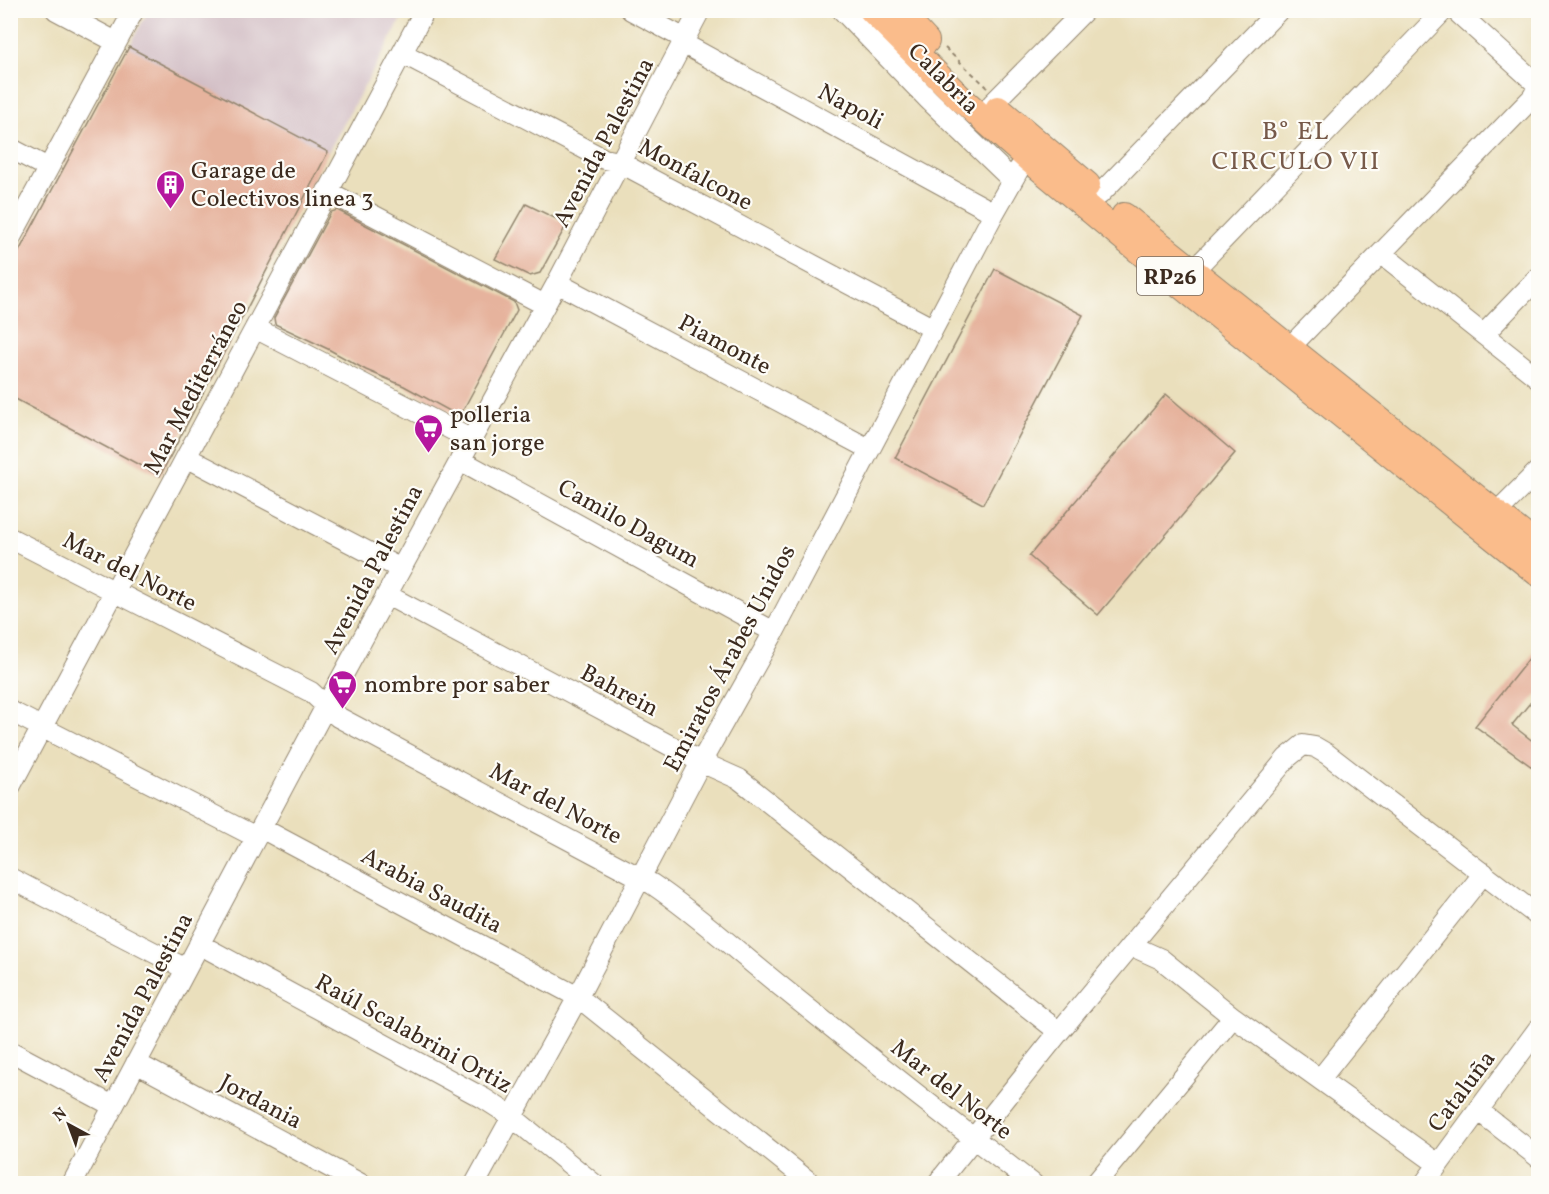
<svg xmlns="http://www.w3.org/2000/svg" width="1549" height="1194" viewBox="0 0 1549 1194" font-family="Vollkorn,serif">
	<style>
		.industrial { fill: #d2bec5 }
		.building { fill: #e6b39d }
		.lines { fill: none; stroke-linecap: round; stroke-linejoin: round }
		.minor-casing { stroke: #92846d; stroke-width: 22 }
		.major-casing { stroke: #92846d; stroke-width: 28 }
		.path { stroke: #92846d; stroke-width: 2; stroke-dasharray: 4.5 4.5; stroke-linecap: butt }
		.minor { stroke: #fff; stroke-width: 20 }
		.major { stroke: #fabc8b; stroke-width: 26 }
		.labels { text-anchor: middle; stroke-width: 4.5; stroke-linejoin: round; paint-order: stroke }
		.shield { fill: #fdfcf7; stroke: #75695f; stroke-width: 1.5 }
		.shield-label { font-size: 22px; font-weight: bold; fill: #3b2a1e }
		.street-label { font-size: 24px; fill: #3b2a1e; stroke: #fdfcf7 }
		.poi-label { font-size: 24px; fill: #3b2a1e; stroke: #fdfcf7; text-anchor: start }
		.neighbourhood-label { font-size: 26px; letter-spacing: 1.5px; fill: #775a4a; stroke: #fdfcf7 }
	</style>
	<rect width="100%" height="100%" fill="#fdfcf7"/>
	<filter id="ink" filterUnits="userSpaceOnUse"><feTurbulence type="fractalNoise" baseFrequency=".0167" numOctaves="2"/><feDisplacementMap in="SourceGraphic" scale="12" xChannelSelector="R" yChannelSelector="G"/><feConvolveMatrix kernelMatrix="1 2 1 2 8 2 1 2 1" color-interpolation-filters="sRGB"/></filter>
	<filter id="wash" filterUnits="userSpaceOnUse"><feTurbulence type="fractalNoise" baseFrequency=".008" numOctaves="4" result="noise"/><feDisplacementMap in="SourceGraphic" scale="24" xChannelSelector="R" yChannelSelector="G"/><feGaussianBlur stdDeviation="1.35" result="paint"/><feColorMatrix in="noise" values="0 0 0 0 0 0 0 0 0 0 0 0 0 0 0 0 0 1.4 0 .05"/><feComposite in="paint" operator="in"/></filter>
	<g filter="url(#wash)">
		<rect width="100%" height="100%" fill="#eadfbc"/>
		<path class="industrial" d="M148 11V10L406 11 328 152 129 47Z"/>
		<g id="blocks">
			<path class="building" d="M129 47 328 152 160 476 10 396V268Z
				M526 204 567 224 540 273 530 276 495 259Z
				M337 210 514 302 517 310 462 412 457 415 404 386 366 370 328 349 275 324 274 318 331 212Z
				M995 269 1083 315 983 504 895 458Z
				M1166 394 1235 453 1098 615 1029 556Z
				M1539 646V692L1512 725 1539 746V772L1475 726Z"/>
		</g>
	</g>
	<g filter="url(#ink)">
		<use href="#blocks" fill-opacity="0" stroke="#92846d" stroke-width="1.5"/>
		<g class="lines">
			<defs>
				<path id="minor" d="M56 10 116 42
					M631 10 685 39
					M842 10 929 100 1012 180
					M1455 10 1538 85
					M684 44 994 213
					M402 53 604 159 620 162 632 169 932 328
					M992 104 1085 10
					M10 148 48 168
					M327 191 543 304
					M1099 195 1279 10
					M10 239 134 10
					M1382 254 1538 378
					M1193 271 1444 10
					M557 283 869 449
					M255 328 470 439
					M1484 334 1538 278
					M1289 348 1532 98 1538 88
					M188 458 401 569
					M460 460 774 632
					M1486 523 1538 471
					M10 538 311 692 338 717 652 884C698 915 740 954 784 989 866 1055 949 1120 1033 1184
					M387 595 701 762 739 779 1059 1032
					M10 711 256 837
					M10 787 425 10
					M261 828 578 997 812 1184
					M10 878 186 969
					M199 944 483 1098 511 1116 594 1184
					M1132 946 1161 959 1233 1017 1438 1164
					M10 1051 113 1106
					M136 1063 361 1184
					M1320 1079 1484 873
					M1479 1111 1538 1157
					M72 1184 326 706 557 283 700 10
					M475 1184 578 997 701 762 774 632 994 213 1019 169 1029 159
					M937 1184 1059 1032 1287 758 1303 745 1315 747 1327 754 1538 916
					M1095 1184 1233 1017
					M1424 1184 1538 1029"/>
				<path id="major" d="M872 10 959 97 1029 159 1177 282 1538 573
					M897 10 926 41
					M998 109 1087 185
					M1124 216 1538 547"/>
			</defs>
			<use href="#minor" class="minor-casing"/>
			<use href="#major" class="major-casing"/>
			<path class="path" d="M945 48 987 87"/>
			<use href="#minor" class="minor"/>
			<use href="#major" class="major"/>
		</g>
	</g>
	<defs>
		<symbol id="building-pin" viewBox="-11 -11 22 30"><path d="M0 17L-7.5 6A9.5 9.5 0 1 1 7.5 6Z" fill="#b5179e" stroke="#fdfcf7"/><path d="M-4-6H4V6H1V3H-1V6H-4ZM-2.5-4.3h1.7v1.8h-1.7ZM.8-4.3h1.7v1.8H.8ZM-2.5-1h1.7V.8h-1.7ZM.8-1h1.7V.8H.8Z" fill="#fff"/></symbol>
		<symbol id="supermarket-pin" viewBox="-11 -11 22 30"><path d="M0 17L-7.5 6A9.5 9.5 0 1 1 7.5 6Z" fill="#b5179e" stroke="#fdfcf7"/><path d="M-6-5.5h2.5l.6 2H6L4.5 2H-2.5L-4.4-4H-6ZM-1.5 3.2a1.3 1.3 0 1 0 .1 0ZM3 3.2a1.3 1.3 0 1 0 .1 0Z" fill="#fff"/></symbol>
	</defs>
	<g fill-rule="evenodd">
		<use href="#building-pin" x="154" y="168" width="33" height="45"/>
		<use href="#supermarket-pin" x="412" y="412" width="33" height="45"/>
		<use href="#supermarket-pin" x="326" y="668" width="33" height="45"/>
	</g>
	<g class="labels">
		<rect class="shield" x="1137" y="257" width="66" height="38" rx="4.5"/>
		<g class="shield-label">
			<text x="1170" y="284">RP26</text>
		</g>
		<g class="street-label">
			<text transform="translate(944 78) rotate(45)" y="8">Calabria</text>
			<text transform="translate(851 106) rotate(28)" y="8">Napoli</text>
			<text transform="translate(603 142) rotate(-62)" y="8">Avenida Palestina</text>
			<text transform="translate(696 174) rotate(28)" y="8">Monfalcone</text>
			<text transform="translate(725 344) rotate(28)" y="8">Piamonte</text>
			<text transform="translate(195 387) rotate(-62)" y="8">Mar Mediterráneo</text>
			<text transform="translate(629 523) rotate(29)" y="8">Camilo Dagum</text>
			<text transform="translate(372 569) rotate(-62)" y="8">Avenida Palestina</text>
			<text transform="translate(130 571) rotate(27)" y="8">Mar del Norte</text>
			<text transform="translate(729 658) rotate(-62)" y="8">Emiratos Árabes Unidos</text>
			<text transform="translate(620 690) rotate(28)" y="8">Bahrein</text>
			<text transform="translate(556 803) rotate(28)" y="8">Mar del Norte</text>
			<text transform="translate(432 890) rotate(28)" y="8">Arabia Saudita</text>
			<text transform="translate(142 997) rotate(-62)" y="8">Avenida Palestina</text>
			<text transform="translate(414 1033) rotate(29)" y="8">Raúl Scalabrini Ortiz</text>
			<text transform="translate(952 1089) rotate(38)" y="8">Mar del Norte</text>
			<text transform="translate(1461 1091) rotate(-53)" y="8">Cataluña</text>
			<text transform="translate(261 1101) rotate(28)" y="8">Jordania</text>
		</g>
		<g class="poi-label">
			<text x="191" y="178">Garage de<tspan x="191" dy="28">Colectivos linea 3</tspan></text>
			<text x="450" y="422">polleria<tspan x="450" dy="28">san jorge</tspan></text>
			<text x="364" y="692">nombre por saber</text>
		</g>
		<g class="neighbourhood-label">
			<text x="1296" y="139">B° EL<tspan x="1296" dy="30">CIRCULO VII</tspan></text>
		</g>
	</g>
	<rect width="1549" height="1194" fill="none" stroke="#fdfcf7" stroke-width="36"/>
	<g transform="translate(69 1125) rotate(319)" stroke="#fdfcf7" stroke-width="4.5" paint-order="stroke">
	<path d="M0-4.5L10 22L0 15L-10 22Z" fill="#3b2a1e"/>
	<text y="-9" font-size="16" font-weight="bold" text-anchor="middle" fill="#3b2a1e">N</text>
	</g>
</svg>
